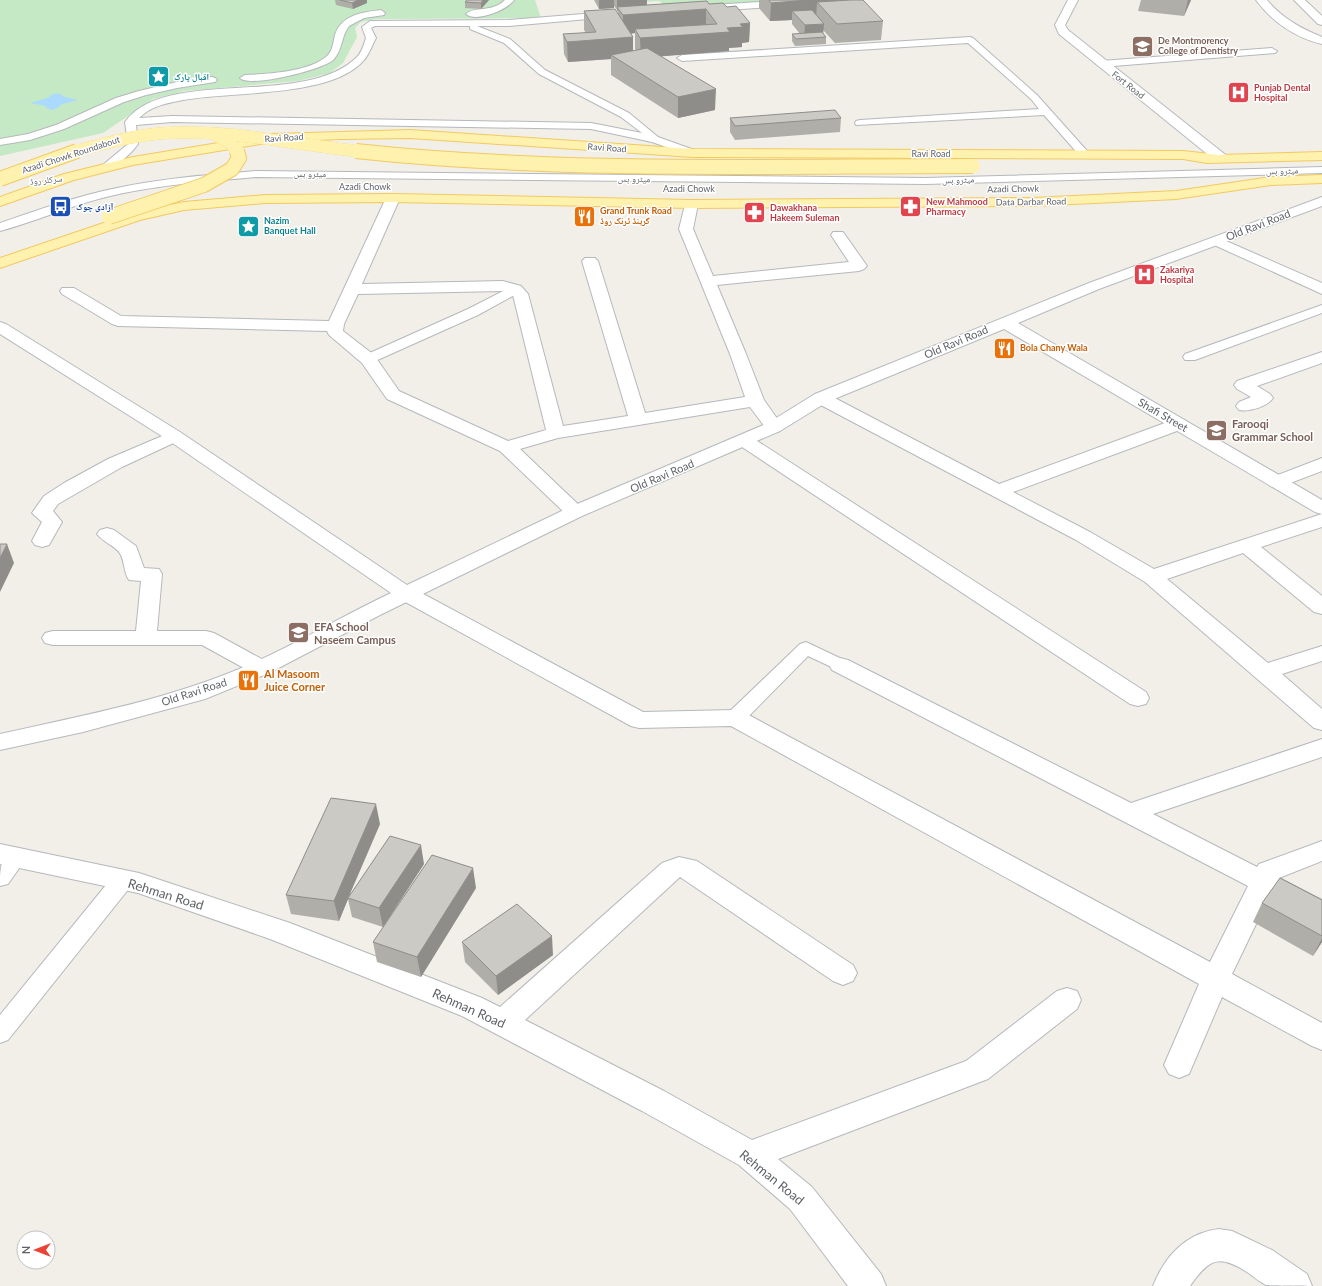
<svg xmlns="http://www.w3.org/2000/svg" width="1322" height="1286" viewBox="0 0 1322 1286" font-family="Lato,'Noto Naskh Arabic',sans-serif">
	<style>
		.green { fill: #c5e8c5 }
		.water { fill: #aadaff }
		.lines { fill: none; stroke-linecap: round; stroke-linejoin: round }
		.lane-casing { stroke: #b5b8bc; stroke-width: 2 }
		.street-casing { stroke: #b5b8bc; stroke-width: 2 }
		.secondary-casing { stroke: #b6babf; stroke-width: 2 }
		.primary-casing { stroke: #f2c960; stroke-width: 2 }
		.lane { fill: #fff; fill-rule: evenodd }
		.street { fill: #fff; fill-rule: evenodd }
		.secondary { fill: #fff; fill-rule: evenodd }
		.primary { fill: #fff2af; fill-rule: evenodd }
		.primary-bridge-far1-casing { stroke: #f2c960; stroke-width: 12; stroke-linecap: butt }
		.primary-bridge-casing { stroke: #f2c960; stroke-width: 16; stroke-linecap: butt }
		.primary-bridge-far1 { stroke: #fff2af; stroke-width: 12 }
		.primary-bridge { stroke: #fff2af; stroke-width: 14 }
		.wall { fill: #afaea9; fill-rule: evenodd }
		.shaded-wall { fill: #8f8d8a }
		.building { fill: #cccac5; stroke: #8f8d8a }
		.labels { text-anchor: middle; stroke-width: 3; stroke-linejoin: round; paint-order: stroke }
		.far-education-label { font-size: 9px; font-weight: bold; fill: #785e54; stroke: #fff; text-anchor: start }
		.far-culture-label { font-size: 9px; font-weight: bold; fill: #0d838f; stroke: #fff; text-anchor: start }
		.far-street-label { font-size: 9px; fill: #5f6368; stroke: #fff }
		.far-health-label { font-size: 9px; font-weight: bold; fill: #be3a42; stroke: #fff; text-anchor: start }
		.far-transit-label { font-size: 9px; font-weight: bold; fill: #164399; stroke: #fff; text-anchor: start }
		.far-food-label { font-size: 9px; font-weight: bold; fill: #c56008; stroke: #fff; text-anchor: start }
		.street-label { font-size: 11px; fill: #5f6368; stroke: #fff }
		.education-label { font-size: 11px; font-weight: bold; fill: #785e54; stroke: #fff; text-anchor: start }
		.food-label { font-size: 11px; font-weight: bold; fill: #c56008; stroke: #fff; text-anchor: start }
		.near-street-label { font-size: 13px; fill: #5f6368; stroke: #fff }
	</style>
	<rect width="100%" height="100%" fill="#f1efe8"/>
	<path class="green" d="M0 0H535L541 18 376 19 361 22 355 28 357 37 343 63 330 73 298 81 184 91 153 99 103 133 0 156Z
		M623 0H788L665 8 660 1 641 2Z"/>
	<path class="water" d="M57 93 63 95 61 96 78 100 59 105 61 106 52 110 45 107 47 106 30 103 51 97 49 96Z"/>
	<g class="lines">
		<defs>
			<path id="lane" d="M505 0H514C507 10 476 23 466 14 474 6 492 13 505 0Z
				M794 0H836L832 3 712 11 708 8 712 5Z
				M381 10 385 13 384 15 364 18 349 26C341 36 343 49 334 59 324 70 249 88 240 78L245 75C268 74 307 72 326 57 333 51 333 43 335 35 341 15 363 12 381 10Z
				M608 12 611 13V17L509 26H477L510 39 545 70 629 113 658 137 697 151 698 153 697 155H689L652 142 591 129 172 122 136 125 138 144C132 153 110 174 99 171L98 169 128 144 125 122C165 66 305 109 357 57 362 52 364 44 366 38L362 27 370 21 509 20ZM375 26H470V29L504 43 539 74 621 117 642 133 591 123 172 116 139 118C151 106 167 103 183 100 230 91 332 98 364 60 370 53 372 45 376 38L371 28Z
				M970 37 973 38 1037 95 1088 152 1089 154 1088 156H1080L1044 115 856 125 855 123 856 121 860 120 1039 109 1031 99 968 43 682 61 677 58 682 55Z
				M1272 48 1277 51 1275 53 1101 67 1096 64 1101 61Z
				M212 77 215 78 217 80 215 82 177 88 146 95 124 102 64 129 30 140 0 145V139L28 134 56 125 116 98 139 91 177 82Z
				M1322 167V173L925 184 256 177C204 182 152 185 102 198 67 207 34 222 0 231V223C38 210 77 196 117 188 163 178 209 175 256 171L925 178Z
				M515 285 520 286 521 289 520 292 478 315 373 362H363L361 359 363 356 468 309Z
				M1322 305V313L1195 360H1185L1183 357 1185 354Z
				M806 642 846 661 849 665 846 669 840 671 808 656 742 723 735 725 728 723 725 718 728 713 800 644Z
				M16 849 23 851 27 857 8 884 0 886C0 870 0 855 16 849Z
				M123 872 131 874 134 880 131 886 8 1040 0 1043V1015L115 874Z"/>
			<path id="street" d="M1256 0H1267C1282 18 1300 28 1322 37V44C1296 38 1272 22 1256 0Z
				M1294 0H1305L1322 16V25L1318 24Z
				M393 194 398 195 400 198 362 284 503 281 521 286 528 294 563 426 628 416 582 261 585 258H595L598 261 645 413 745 397 730 354 679 229 686 201H696L698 204 693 229 713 276 849 262 831 235 833 232H843L867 266 864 269 859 271 717 285 746 354 764 400 783 427 780 431 774 432 768 431 750 407 558 438 520 449 582 508 585 512 582 516 575 518 568 516 500 451 387 399 362 363 329 335 327 331 118 326 112 324 62 294 60 291 62 288H74L121 316 329 321 386 198 388 195ZM503 291 509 292 513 295 546 430 508 441 399 391 374 355 343 331 344 324 358 294Z
				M1217 237 1322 283V294L1212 244 1210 241 1212 238Z
				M1322 352V363L1257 386 1270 394 1273 398C1267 407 1249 412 1239 410L1236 406 1239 402 1251 397 1237 389 1234 385 1237 381Z
				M821 393 827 394 999 484 1173 420 1179 419 1185 420 1188 424 1185 428 1013 492 1090 532 1154 569 1322 514V527L1261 547 1322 596V614L1314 612 1243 553 1167 579 1268 663 1322 646V661L1282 674 1322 709V730L1314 728 1145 582 1076 540 815 402 812 398 815 394Z
				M174 431 180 432 183 436 180 440 122 467 58 504 53 511 62 522 49 545 42 547 35 545 32 541 42 522 32 513 44 496 64 483 108 459Z
				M745 435 751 437 1146 692 1149 698 1146 704 1138 706 1130 704 739 445 736 441 739 437Z
				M1322 458V471L1277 488 1270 486 1267 482 1270 478Z
				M107 528 114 530 136 546 144 568 159 569 162 574 157 631H206L214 633 269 663 272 668 269 673 261 676 253 673 202 645H53L45 643 42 638 45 633 53 631H136L141 581 129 580C123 572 125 559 119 552 113 545 103 542 97 534L100 530Z
				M407 587 414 589 643 712 735 710 743 712 1210 962 1248 886 832 670 829 665 832 660 840 658 848 660 1131 803 1322 739V757L1153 814 1257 867 1259 864 1322 841V861L1279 878 1322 900V923L1269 897 1232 974 1322 1023V1050L1312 1046 1222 997 1189 1074 1179 1078 1169 1074 1164 1065 1199 984 731 726 639 728 631 726 400 599 396 594 400 589Z
				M0 844 139 873 290 923 482 998 500 1007 662 863 679 857 697 861 853 965 857 973 853 981 843 985 833 981 680 877 525 1020 664 1091 752 1140 966 1061 1057 991 1067 988 1077 991 1081 1000 1077 1009 988 1079 778 1159 812 1187 881 1274 886 1286H848L790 1209 739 1165 642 1111 462 1016 270 939 138 893 0 864Z"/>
			<path id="secondary" d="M1068 0H1078L1065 25 1068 30 1227 156 1229 159 1227 162H1217L1059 34 1055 25Z
				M1322 197V206L1099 289 1018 323 1322 500V514L1315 512 1004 329 827 402 780 431 582 516 380 615 269 673 205 699 83 732 0 750V734C85 715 173 699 253 663 300 642 344 615 391 593L168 440 0 334V322L6 324 180 432 407 585 568 508 768 423 815 394 1089 283Z
				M1219 1229 1232 1231 1272 1250 1307 1274 1312 1286C1303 1286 1272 1286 1266 1285 1260 1282 1255 1278 1250 1274 1220 1254 1210 1257 1190 1286H1153C1165 1256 1186 1233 1219 1229Z"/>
			<path id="primary" d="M410 130 693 149 1183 151 1219 155 1322 152V160L1207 163 1183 159 693 157 410 138 340 139 272 142 133 165 74 180 0 206V197L64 174 133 157 272 134Z
				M1322 175V183L1271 185 1176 199 1032 206 691 208 393 202 265 203 184 210 140 220 0 268V258L136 212 184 202 265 195 393 194 691 200 1032 198 1176 191 1271 177Z"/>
		</defs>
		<use href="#lane" class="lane-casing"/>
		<use href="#street" class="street-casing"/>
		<use href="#secondary" class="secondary-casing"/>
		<use href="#primary" class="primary-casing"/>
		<use href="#lane" class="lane"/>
		<use href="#street" class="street"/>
		<use href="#secondary" class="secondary"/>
		<use href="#primary" class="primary"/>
		<defs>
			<path id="primary-bridge-far1" d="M216 135 231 144 237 152
				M74 152C104 143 134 135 166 133 232 129 300 146 366 152"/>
			<path id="primary-bridge" d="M356 151C561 173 767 166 973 166
				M0 179 77 151
				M109 217 204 185 232 169 239 158 237 151"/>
		</defs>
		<use href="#primary-bridge-far1" class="primary-bridge-far1-casing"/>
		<use href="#primary-bridge" class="primary-bridge-casing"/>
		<use href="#primary-bridge-far1" class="primary-bridge-far1"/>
		<use href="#primary-bridge" class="primary-bridge"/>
	</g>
	<path class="wall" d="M335 0H367V3L353 9 336 5Z
		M489 0 481 9 465 8V2Z
		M594 0H647V5L709 4 727 7 750 23 749 42 742 43V47L729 48V51L660 56 715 110 678 118 611 75V59L568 62 564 54 563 34 586 33 584 30V11L618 13V11L614 6V8L599 9ZM635 33V49L636 50 633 51 631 34Z
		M759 0H847L883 21 881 40 835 43 823 30V34L826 37V44L795 46 792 41V34H800L792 24V20L770 21 759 8Z
		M1141 0H1191L1184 16 1138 11Z
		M730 118H841L840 132 735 140 730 132Z
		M380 824 350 894 424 864 383 927 352 917 348 899 339 921 291 914 286 895Z
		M476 888 421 977 377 962 373 942Z
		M1322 900V942L1313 956 1253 922 1262 903Z
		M462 942 553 955 498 995 465 962Z"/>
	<path class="shaded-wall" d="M358 0H367V3L353 9 352 3Z
		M483 0H489L481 9V3Z
		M599 0H614V8L599 9Z
		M617 0H647V9L617 7 618 11H617Z
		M808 0H847L817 2 816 18 792 11V20L770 21 771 3Z
		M1188 0H1191L1184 16Z
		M706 9V28L635 29V33L623 34V15Z
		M750 23 749 42 742 43V47L729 48V51L641 58 640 38 727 28 740 24Z
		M824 24 823 37 804 38 805 25Z
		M633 37V57L611 55V59L568 62 567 42Z
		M716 89 715 110 678 118V97Z
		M7 544 14 563 0 592V558Z
		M376 804 380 824 348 898V899L339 921 334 901Z
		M421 845 424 864 383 927 379 908Z
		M473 868 476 888 421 977 417 957Z
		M552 936 553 955 498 995 496 976Z
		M1322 938V942L1313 956Z"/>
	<path class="building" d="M340 0H358L352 3Z
		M467 0H483L481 3 465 2Z
		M769 0H808L771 3Z
		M851 0H863L883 21 837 24 817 2Z
		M707 1 709 4 723 3 727 7 736 6 750 23 740 24 743 27 727 28 730 32 640 38 635 29 717 24 706 9 623 15 617 7Z
		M615 9 633 37 567 42 563 34 596 32 584 11Z
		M812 10 824 24 805 25 792 11Z
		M822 32 826 37 796 39 792 34Z
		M647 48 716 89 678 97 611 55Z
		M835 110 841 118 735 126 730 118Z
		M0 544H7L0 558Z
		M331 798 376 804 334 901 286 895Z
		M390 836 421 845 379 908 348 898Z
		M432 855 473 868 417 957 373 942Z
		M1280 878 1322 900V936L1262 903Z
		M517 904 552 936 496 976 462 942Z"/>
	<defs>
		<symbol id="university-square" viewBox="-11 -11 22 22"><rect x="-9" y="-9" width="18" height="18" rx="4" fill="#8d6e63" stroke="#fff"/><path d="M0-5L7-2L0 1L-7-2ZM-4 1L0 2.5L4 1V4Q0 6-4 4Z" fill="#fff"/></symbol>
		<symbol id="sight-square" viewBox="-11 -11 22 22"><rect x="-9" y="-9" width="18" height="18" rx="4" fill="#0f9aa8" stroke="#fff"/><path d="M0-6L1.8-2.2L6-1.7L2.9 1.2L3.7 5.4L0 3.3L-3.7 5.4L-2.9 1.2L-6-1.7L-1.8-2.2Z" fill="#fff"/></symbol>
		<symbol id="hospital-square" viewBox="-11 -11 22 22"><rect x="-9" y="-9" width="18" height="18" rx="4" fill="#e0444e" stroke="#fff"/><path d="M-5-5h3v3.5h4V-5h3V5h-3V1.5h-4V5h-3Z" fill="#fff"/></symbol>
		<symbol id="bus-square" viewBox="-11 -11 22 22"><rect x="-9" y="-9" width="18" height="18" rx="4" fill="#1a4fb4" stroke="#fff"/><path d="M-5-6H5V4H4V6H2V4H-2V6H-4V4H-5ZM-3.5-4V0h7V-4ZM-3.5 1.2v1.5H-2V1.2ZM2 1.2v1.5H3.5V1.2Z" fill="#fff"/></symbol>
		<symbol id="pharmacy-square" viewBox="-11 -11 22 22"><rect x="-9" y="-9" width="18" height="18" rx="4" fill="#e0444e" stroke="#fff"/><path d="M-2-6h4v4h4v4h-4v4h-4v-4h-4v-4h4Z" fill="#fff"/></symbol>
		<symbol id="restaurant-square" viewBox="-11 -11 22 22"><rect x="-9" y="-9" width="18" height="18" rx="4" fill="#e8710a" stroke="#fff"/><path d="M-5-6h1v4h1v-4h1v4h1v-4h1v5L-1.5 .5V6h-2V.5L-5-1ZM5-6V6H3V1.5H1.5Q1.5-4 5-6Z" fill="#fff"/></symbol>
		<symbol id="school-square" viewBox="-11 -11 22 22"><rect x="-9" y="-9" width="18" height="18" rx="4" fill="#8d6e63" stroke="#fff"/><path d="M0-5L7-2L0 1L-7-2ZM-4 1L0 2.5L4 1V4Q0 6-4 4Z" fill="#fff"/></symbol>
	</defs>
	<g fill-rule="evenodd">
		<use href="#university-square" x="1130" y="34" width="25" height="25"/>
		<use href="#sight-square" x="146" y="64" width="25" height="25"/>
		<use href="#hospital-square" x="1226" y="80" width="25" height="25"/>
		<use href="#bus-square" x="48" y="194" width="25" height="25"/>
		<use href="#pharmacy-square" x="898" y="194" width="25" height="25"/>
		<use href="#pharmacy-square" x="742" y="200" width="25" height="25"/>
		<use href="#restaurant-square" x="572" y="204" width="25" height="25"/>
		<use href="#sight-square" x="236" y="214" width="25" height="25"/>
		<use href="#hospital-square" x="1132" y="262" width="25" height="25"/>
		<use href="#restaurant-square" x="992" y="336" width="25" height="25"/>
		<use href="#school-square" x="1204" y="418" width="25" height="25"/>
		<use href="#school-square" x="286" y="620" width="25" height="25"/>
		<use href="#restaurant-square" x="236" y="668" width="25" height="25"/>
	</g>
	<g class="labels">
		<g class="far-education-label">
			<text x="1158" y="44">De Montmorency<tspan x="1158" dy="10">College of Dentistry</tspan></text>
		</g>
		<g class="far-culture-label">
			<text x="174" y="80">اقبال پارک</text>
			<text x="264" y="224">Nazim<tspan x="264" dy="10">Banquet Hall</tspan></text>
		</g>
		<g class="far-street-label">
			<text transform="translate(1128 85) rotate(38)" y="3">Fort Road</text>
			<text transform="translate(284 138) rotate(-4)" y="3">Ravi Road</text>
			<text transform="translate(607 148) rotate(4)" y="3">Ravi Road</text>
			<text x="931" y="157">Ravi Road</text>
			<text transform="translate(71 155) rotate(-18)" y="3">Azadi Chowk Roundabout</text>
			<text transform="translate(1282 171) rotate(-2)" y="3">میٹرو بس</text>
			<text x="310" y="177">میٹرو بس</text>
			<text transform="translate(634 179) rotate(1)" y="3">میٹرو بس</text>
			<text transform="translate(46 180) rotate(-6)" y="3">سرکلر روڈ</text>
			<text transform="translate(958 180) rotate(-2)" y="3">میٹرو بس</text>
			<text x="365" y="190">Azadi Chowk</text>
			<text x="689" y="192">Azadi Chowk</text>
			<text transform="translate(1013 189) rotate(-1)" y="3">Azadi Chowk</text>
			<text transform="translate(1031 202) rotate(-1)" y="3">Data Darbar Road</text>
		</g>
		<g class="far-health-label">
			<text x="1254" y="91">Punjab Dental<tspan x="1254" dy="10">Hospital</tspan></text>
			<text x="926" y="205">New Mahmood<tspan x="926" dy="10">Pharmacy</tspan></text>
			<text x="770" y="211">Dawakhana<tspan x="770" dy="10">Hakeem Suleman</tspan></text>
			<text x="1160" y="273">Zakariya<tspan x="1160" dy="10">Hospital</tspan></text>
		</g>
		<g class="far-transit-label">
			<text x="76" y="210">آزادی چوک</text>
		</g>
		<g class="far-food-label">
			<text x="600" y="214">Grand Trunk Road<tspan x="600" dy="10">گرینڈ ٹرنک روڈ</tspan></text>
			<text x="1020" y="351">Bola Chany Wala</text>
		</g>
		<g class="street-label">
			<text transform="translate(1258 225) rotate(-21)" y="4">Old Ravi Road</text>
			<text transform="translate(956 342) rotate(-23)" y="4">Old Ravi Road</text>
			<text transform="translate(1163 415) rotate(30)" y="4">Shafi Street</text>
			<text transform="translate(662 476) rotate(-23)" y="4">Old Ravi Road</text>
			<text transform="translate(194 692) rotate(-18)" y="4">Old Ravi Road</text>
		</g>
		<g class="education-label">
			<text x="1232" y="428">Farooqi<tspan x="1232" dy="13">Grammar School</tspan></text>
			<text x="314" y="631">EFA School<tspan x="314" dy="13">Naseem Campus</tspan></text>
		</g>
		<g class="food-label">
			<text x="264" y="678">Al Masoom<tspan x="264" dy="13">Juice Corner</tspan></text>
		</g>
		<g class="near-street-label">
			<text transform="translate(166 894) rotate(17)" y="5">Rehman Road</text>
			<text transform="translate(469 1008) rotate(24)" y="5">Rehman Road</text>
			<text transform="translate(772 1177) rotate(39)" y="5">Rehman Road</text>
		</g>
	</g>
	<g transform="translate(36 1250) rotate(270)"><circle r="19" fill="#ffffff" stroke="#bfc1c3"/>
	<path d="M0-3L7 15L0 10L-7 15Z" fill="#ea4335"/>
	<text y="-6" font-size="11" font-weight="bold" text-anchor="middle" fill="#5f6368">N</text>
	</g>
</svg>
